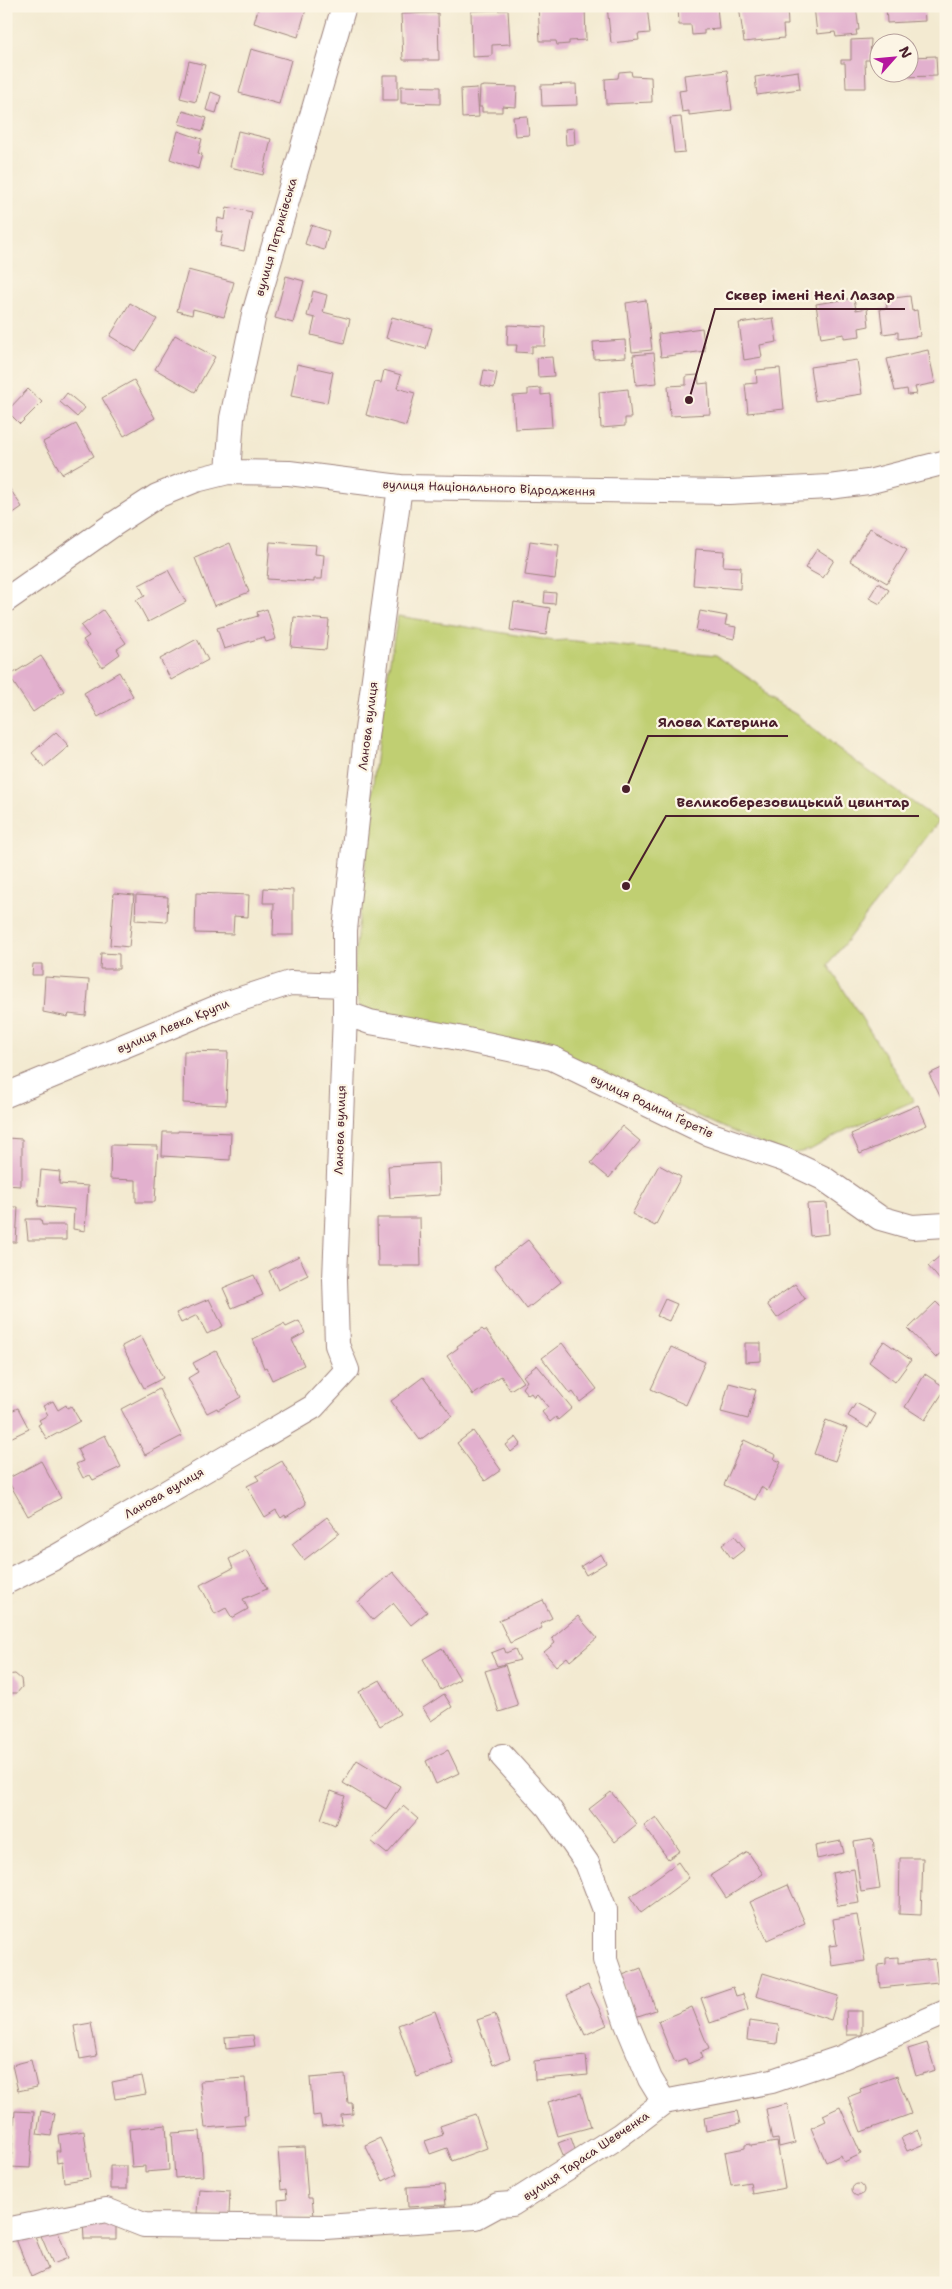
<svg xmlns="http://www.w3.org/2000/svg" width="952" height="2289" viewBox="0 0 952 2289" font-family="'Shantell Sans',sans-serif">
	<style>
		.green { fill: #c0cf72; stroke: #85774e }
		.building { fill: #e2b0ce }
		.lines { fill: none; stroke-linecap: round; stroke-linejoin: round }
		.minor-casing { stroke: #9e847e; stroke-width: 26 }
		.minor { stroke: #fff; stroke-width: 24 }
		.labels { text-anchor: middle; stroke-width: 4.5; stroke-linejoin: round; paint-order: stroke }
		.street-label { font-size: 12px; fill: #4a1f2b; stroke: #fcf5e5 }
		.leader { fill: none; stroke: #4a1f2b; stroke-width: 2 }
		.callout-dot { fill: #4a1f2b; stroke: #fcf5e5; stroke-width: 2 }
		.callout-label { font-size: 14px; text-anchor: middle; font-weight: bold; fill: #4a1f2b; stroke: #fcf5e5; stroke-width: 4.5; stroke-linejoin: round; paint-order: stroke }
	</style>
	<rect width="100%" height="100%" fill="#fcf5e5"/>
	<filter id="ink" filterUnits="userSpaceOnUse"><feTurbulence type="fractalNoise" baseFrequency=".02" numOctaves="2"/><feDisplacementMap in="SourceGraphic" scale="10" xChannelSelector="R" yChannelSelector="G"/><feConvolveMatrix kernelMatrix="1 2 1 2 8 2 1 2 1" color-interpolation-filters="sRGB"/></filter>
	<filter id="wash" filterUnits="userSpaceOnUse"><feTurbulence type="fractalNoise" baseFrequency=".0096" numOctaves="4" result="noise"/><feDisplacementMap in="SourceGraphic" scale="20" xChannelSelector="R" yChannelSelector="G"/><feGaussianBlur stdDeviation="1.12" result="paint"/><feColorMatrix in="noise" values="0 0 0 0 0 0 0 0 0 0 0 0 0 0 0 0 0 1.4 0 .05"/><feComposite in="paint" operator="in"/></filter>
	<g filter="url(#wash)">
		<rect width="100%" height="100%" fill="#f3ead1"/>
		<path class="green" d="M398 616 554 641 566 640 716 656 758 684 766 697 797 715 832 745 939 821 828 965 914 1101 848 1129 810 1150 791 1154 749 1139 670 1103 359 1006C349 971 359 928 362 892 371 800 380 707 398 616Z"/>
		<g id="blocks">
			<path class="building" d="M259 6H307L298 37 254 23Z
				M538 6H585L586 40 569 41V44L557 45 556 41H540Z
				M607 6H647L650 33 638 34 639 40 611 43Z
				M678 6H717L719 29 704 30V34L692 35 691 25H679Z
				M739 6H787L788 25H783L784 38 744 42Z
				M814 6H856L859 30H856L857 35 836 37 835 32 817 34Z
				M886 6H924L925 21 887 23Z
				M508 10 510 44 492 45V56L472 57 471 11Z
				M438 13 439 60H403L401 14Z
				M871 39 870 60H865L866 88H846L845 63H841V60H851V40Z
				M251 49 291 60 279 104 239 93Z
				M936 56 937 76 899 77V72H910V57Z
				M189 61 205 65 196 102 180 98Z
				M727 70 732 110 689 115V111L682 112 679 91 686 90 684 75Z
				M631 71 632 76 651 77 652 102 606 104 605 79 618 78 619 72Z
				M798 71 800 89 757 95 755 77Z
				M383 75H398V100H383Z
				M576 84 577 105 542 106 541 85Z
				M401 86 440 87V104L401 103Z
				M484 86 517 87 516 107 502 106V112H482V107H479L480 87Z
				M477 88 479 117 462 118 461 89Z
				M211 92 221 96 216 113 206 110Z
				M183 111 207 118 203 131 179 124Z
				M527 116 529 135 515 136 513 117Z
				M681 117 685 152 674 153 670 118Z
				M574 128 575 144 566 145 565 129Z
				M178 131 202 139 198 153 202 154 198 169 170 159Z
				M238 131 271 139 263 175 230 167Z
				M227 207 252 212 244 251 220 246 223 232 216 231 218 218 225 220Z
				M311 225 329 231 324 250 305 244Z
				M188 270 234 282 224 317 193 309 192 315 177 311Z
				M286 276 304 281 293 323 275 318Z
				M313 291 327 295 323 312 350 319 344 343 311 335 315 318 307 316Z
				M910 296 912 311 917 310 920 336 898 339V332L883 334 880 309 887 308 886 299Z
				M854 298 856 310 867 308 869 326 859 328 860 336 844 338V334L821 338 816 304Z
				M646 300 652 350 632 352 626 303Z
				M130 303 157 319 136 352 110 336Z
				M392 317 432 328 426 349 386 338Z
				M773 318 777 342 760 345 762 357 744 360 739 323Z
				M508 325 546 327 545 346H532V353L516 352 517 345H507Z
				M702 328 705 351 661 357 658 334Z
				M175 335 215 357 195 392 155 369Z
				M625 340 626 357 594 359 593 342Z
				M928 350 935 383 915 387 917 394 908 395 907 389 895 391 887 359Z
				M654 353 657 383 636 385 633 355Z
				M552 357 554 376 538 377 537 358Z
				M857 360 862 394 815 401 810 367Z
				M297 364 333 372 327 403 291 396Z
				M780 368 784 409 748 413 745 384 757 383 756 370Z
				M384 370 401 375 397 388 415 393 406 426 366 415 375 382 381 383Z
				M484 370 497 373 494 388 481 385Z
				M698 375 699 384 708 383 710 414 670 416 668 386 686 385V376Z
				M134 380 155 418 124 436 102 398Z
				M541 388V395L550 394 552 427 515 429 513 396 528 395V389Z
				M28 389 42 402 20 424 7 411Z
				M628 389 631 418H625V426L601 428 599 392Z
				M67 393 85 408 77 417 60 402Z
				M76 424 94 456 62 474 43 442Z
				M6 483 22 507 6 518Z
				M870 528 907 550 887 583 850 561Z
				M530 541 559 545 555 579 525 575Z
				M270 542 316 545 315 554 324 555 322 579H314V582L267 579Z
				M230 543 249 592 214 606 195 558Z
				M696 549 724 551 723 566 741 567 740 589 693 585Z
				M817 549 834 560 823 578 805 568Z
				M168 570 186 602 148 622 136 600 145 596 139 585Z
				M878 583 889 590 880 604 869 598Z
				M545 592 556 593 555 604 544 603Z
				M514 602 550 608 546 635 510 630Z
				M267 609 276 639 266 642 264 637 224 649 217 628 258 616 257 612Z
				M103 610 126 643 117 649 120 654 102 667 83 640 89 636 81 626Z
				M700 611 727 616 725 625 736 627 734 639 696 630Z
				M294 617 329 620 326 650 291 647Z
				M197 639 208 660 171 680 160 659Z
				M41 656 64 691 33 712 9 676Z
				M119 672 133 696 98 717 84 693Z
				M56 732 69 746 44 767 32 753Z
				M264 888 293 890V935H273L274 903H263Z
				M114 893 134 895 129 947 110 945Z
				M196 893 249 895 248 917 234 916 233 934 195 933Z
				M136 895 168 897 167 922 135 920Z
				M101 953 119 954V969H100Z
				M33 964H42V975H32Z
				M45 977 89 980 86 1016 69 1014 68 1017 43 1012Z
				M184 1051 228 1052 226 1105 183 1103Z
				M946 1066V1108L929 1074Z
				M918 1105 927 1125 860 1154 851 1134Z
				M622 1126 640 1141 609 1178 591 1163Z
				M178 1131 231 1133 230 1160 162 1156 163 1132H178Z
				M6 1138 22 1139V1179H20V1186L6 1185Z
				M111 1145 158 1146 155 1202H136V1180L110 1179Z
				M439 1163 440 1195 390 1198 388 1166Z
				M659 1165 681 1177 655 1226 632 1214Z
				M41 1170 60 1172 59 1184 88 1186 85 1231 73 1229 74 1209 38 1206Z
				M827 1203 829 1234 810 1236 807 1204Z
				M6 1207H18L16 1242H6Z
				M377 1218H420L421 1266H378Z
				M26 1219H41L42 1225H66V1240H28Z
				M528 1240 561 1282 527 1309 494 1266Z
				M946 1251V1287L928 1266Z
				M299 1256 308 1275 278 1290 269 1271Z
				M254 1275 263 1295 232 1308 223 1288Z
				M795 1284 805 1299 777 1318 767 1304Z
				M209 1299 223 1326 207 1334 197 1315 181 1323 176 1313Z
				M665 1299 677 1304 669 1321 657 1316Z
				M936 1302 946 1312V1349L936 1358 908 1329Z
				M299 1321 305 1333 292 1340 304 1365 272 1380 266 1367 264 1368 253 1339 284 1324 286 1327Z
				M482 1329 484 1331 486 1330 523 1382 510 1390 501 1376 473 1395 447 1356 458 1348 457 1346Z
				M141 1336 163 1378 144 1388 122 1346Z
				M884 1341 911 1360 895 1382 869 1362Z
				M562 1343 597 1389 580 1402 573 1392 570 1394 542 1358Z
				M745 1343H761V1361L745 1362Z
				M671 1347 705 1362 686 1405 651 1389Z
				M216 1351 241 1397 218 1410 217 1408 207 1413 188 1378 198 1372 193 1363Z
				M537 1365 572 1408 558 1420 556 1417 550 1422 542 1412 548 1407 537 1394 534 1397 531 1393 528 1395 522 1388 527 1381 523 1376Z
				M925 1374 946 1388 925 1420 905 1407Z
				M423 1377 452 1416 420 1440 391 1401Z
				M729 1383 756 1390 748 1419 721 1412Z
				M159 1389 182 1436 145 1455 121 1409Z
				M53 1401 58 1410 66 1405 67 1408 71 1406 80 1421 47 1439 38 1425 41 1423 39 1420 48 1415 43 1406Z
				M856 1403 876 1414 868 1428 848 1416Z
				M18 1408 29 1429 6 1440V1413Z
				M826 1420 847 1428 835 1461 814 1454Z
				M473 1431 501 1470 485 1481 457 1443Z
				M105 1435 121 1467 93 1480 90 1475 83 1478 76 1464 83 1461 77 1449Z
				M516 1437 521 1444 511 1452 506 1445Z
				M744 1440 776 1455 774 1459 781 1462 767 1491 761 1487 755 1500 724 1485Z
				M41 1461 61 1498 28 1516 7 1479Z
				M282 1461 306 1503 305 1505 286 1517 285 1515 281 1518 276 1510 265 1517 247 1486 259 1480 256 1476Z
				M327 1517 339 1533 304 1560 292 1544Z
				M735 1536 745 1549 732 1559 722 1545Z
				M246 1550 267 1589 243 1599 248 1609 232 1618 226 1608 215 1614 200 1585 233 1568 229 1559Z
				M601 1554 606 1563 586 1575 581 1566Z
				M393 1572 427 1612 411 1625 393 1603 373 1620 358 1602Z
				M543 1600 552 1618 540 1624 542 1628 510 1643 499 1620Z
				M578 1616 597 1638 570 1661 567 1657 556 1666 544 1652 555 1643 552 1638Z
				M442 1648 460 1679 441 1690 423 1659Z
				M504 1648 506 1653 515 1649 520 1660 497 1666 491 1653Z
				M505 1665 518 1706 499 1712 485 1671Z
				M15 1674 21 1679 22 1687 17 1693H6V1675Z
				M380 1680 400 1714 380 1726 359 1692Z
				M444 1694 452 1707 431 1721 423 1708Z
				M448 1750 459 1773 436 1784 426 1761Z
				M357 1760 400 1786 386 1809 343 1783Z
				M331 1791 345 1796 335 1825 321 1819Z
				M611 1792 637 1824 615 1842 589 1809Z
				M403 1806 418 1819 387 1854 371 1841Z
				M656 1817 680 1851 668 1859 644 1826Z
				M873 1839 880 1889 861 1892 854 1842Z
				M841 1841 844 1853 817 1859 815 1846Z
				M748 1852 763 1874 726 1898 711 1875Z
				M900 1858H923L921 1915 899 1914Z
				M678 1862 689 1878 641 1913 630 1897Z
				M854 1869 859 1903 838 1906 832 1873Z
				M788 1885 805 1923 767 1940 750 1902Z
				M857 1915 865 1961 832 1966 829 1946 837 1945 833 1919Z
				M898 1957V1963L935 1959 938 1982 880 1988 878 1965 886 1964V1958Z
				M641 1968 656 2010 635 2017 620 1976Z
				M763 1973 838 1996 831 2020 756 1996Z
				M588 1985 607 2025 585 2035 567 1995Z
				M733 1987 736 1996 743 1994 748 2010 710 2023 701 1998Z
				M692 2007 709 2049 700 2053 702 2058 688 2064 686 2059 675 2063 658 2021Z
				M435 2011 454 2064 417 2077 398 2025Z
				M846 2011H862V2035H847Z
				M495 2014 510 2058 493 2065 477 2020Z
				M749 2021 779 2025 777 2044 747 2040Z
				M91 2023 97 2056 80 2059 74 2026Z
				M253 2035 255 2046 226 2049 225 2037Z
				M927 2043 935 2070 916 2076 908 2049Z
				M586 2056 588 2075 535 2080 534 2061Z
				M31 2060 37 2087 18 2091 12 2065Z
				M345 2075 348 2103H352L353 2114 341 2115 342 2124 322 2126 320 2115 313 2116 310 2078Z
				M142 2076 146 2094 115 2099 112 2082Z
				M897 2076 911 2114 861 2132 848 2097 861 2092 860 2089Z
				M245 2078 248 2115H244L245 2125 205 2128 200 2081Z
				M581 2093 591 2127 558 2136 548 2102Z
				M787 2104 795 2143 779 2147 778 2139 772 2140 766 2109Z
				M840 2107 861 2154 844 2162 841 2155 826 2162 811 2128 826 2121 823 2115Z
				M15 2111 34 2112 30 2168 11 2167Z
				M41 2111 55 2114 51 2136 37 2134Z
				M737 2111 740 2124 706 2131 704 2118Z
				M475 2114 487 2148 452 2161 447 2148 430 2154 425 2141 443 2135 440 2126Z
				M166 2125 169 2170 145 2172V2166L132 2167 129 2129Z
				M918 2130 924 2144 907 2151 901 2138Z
				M84 2131 90 2178 64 2182 62 2162 57 2163 56 2151H60L58 2135Z
				M200 2131 203 2176 175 2178 172 2133Z
				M380 2138 397 2174 383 2181 365 2145Z
				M571 2138 576 2152 564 2157 558 2143Z
				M777 2142 785 2188 752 2194 750 2182 731 2185 725 2152 745 2148V2145L751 2144V2146Z
				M304 2147 308 2198H312L314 2216 279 2218 278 2200 287 2199 286 2189 281 2190 278 2148Z
				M110 2166H127V2189H110Z
				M852 2190a6 6 0 1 1 12 0a6 6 0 1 1-12 0Z
				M444 2185 446 2205 408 2207 407 2187Z
				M199 2189 230 2191 229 2215 197 2213Z
				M116 2219V2239H84L83 2220Z
				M55 2224 68 2258 53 2264 39 2231Z
				M33 2232 48 2269 31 2277 16 2239Z"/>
		</g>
	</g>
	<g filter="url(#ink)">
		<use href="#blocks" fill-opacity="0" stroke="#9e847e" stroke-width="1"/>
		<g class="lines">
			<defs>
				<path id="minor" d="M228 472 232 418 254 314 344 6
					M6 600 114 524 157 496 196 480 228 472 289 473 400 487 729 492 829 487 868 482 946 462
					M345 1013 370 1022 453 1037 552 1058 709 1134 785 1160 823 1178 880 1218 912 1227 946 1225
					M6 1095 225 1004 290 983 345 985
					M6 1582 56 1557 313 1407 347 1370 337 1345 335 1279 345 1013V930L366 737 400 487
					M502 1756 548 1807 587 1863 605 1910V1960L627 2024 650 2079 664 2102
					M6 2230 106 2210 144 2225 325 2227 476 2217 498 2205 512 2204 619 2136 664 2102 772 2081 843 2057 946 2012"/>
			</defs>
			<use href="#minor" class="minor-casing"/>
			<use href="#minor" class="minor"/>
		</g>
	</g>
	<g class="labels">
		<g class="street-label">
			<text transform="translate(276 237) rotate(-74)" y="4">вулиця Петриківська</text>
			<text transform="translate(489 488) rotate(2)" y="4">вулиця Національного Відродження</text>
			<text transform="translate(368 726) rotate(-83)" y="4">Ланова вулиця</text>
			<text transform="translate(173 1026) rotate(-23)" y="4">вулиця Левка Крупи</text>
			<text transform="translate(652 1106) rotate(25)" y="4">вулиця Родини Ґеретів</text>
			<text transform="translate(340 1130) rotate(-88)" y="4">Ланова вулиця</text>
			<text transform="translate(164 1493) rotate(-30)" y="4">Ланова вулиця</text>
			<text transform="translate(586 2156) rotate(-34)" y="4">вулиця Тараса Шевченка</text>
		</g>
	</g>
	<path class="leader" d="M689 400L715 309H905M626 789L648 736H788M626 886L666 816H919"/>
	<g class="callout-dot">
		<circle cx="689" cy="400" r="5"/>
		<circle cx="626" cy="789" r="5"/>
		<circle cx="626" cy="886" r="5"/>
	</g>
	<g class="callout-label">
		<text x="810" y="300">Сквер імені Нелі Лазар</text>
		<text x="718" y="727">Ялова Катерина</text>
		<text x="793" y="807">Великоберезовицький цвинтар</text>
	</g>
	<rect width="952" height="2289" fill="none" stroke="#fcf5e5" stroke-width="25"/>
	<g transform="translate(894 58) rotate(63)"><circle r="24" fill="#fcf5e5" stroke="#b59f9b"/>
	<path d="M0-4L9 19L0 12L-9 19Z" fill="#b5179e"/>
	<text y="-8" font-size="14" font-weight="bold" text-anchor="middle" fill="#4a1f2b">N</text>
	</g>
</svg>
